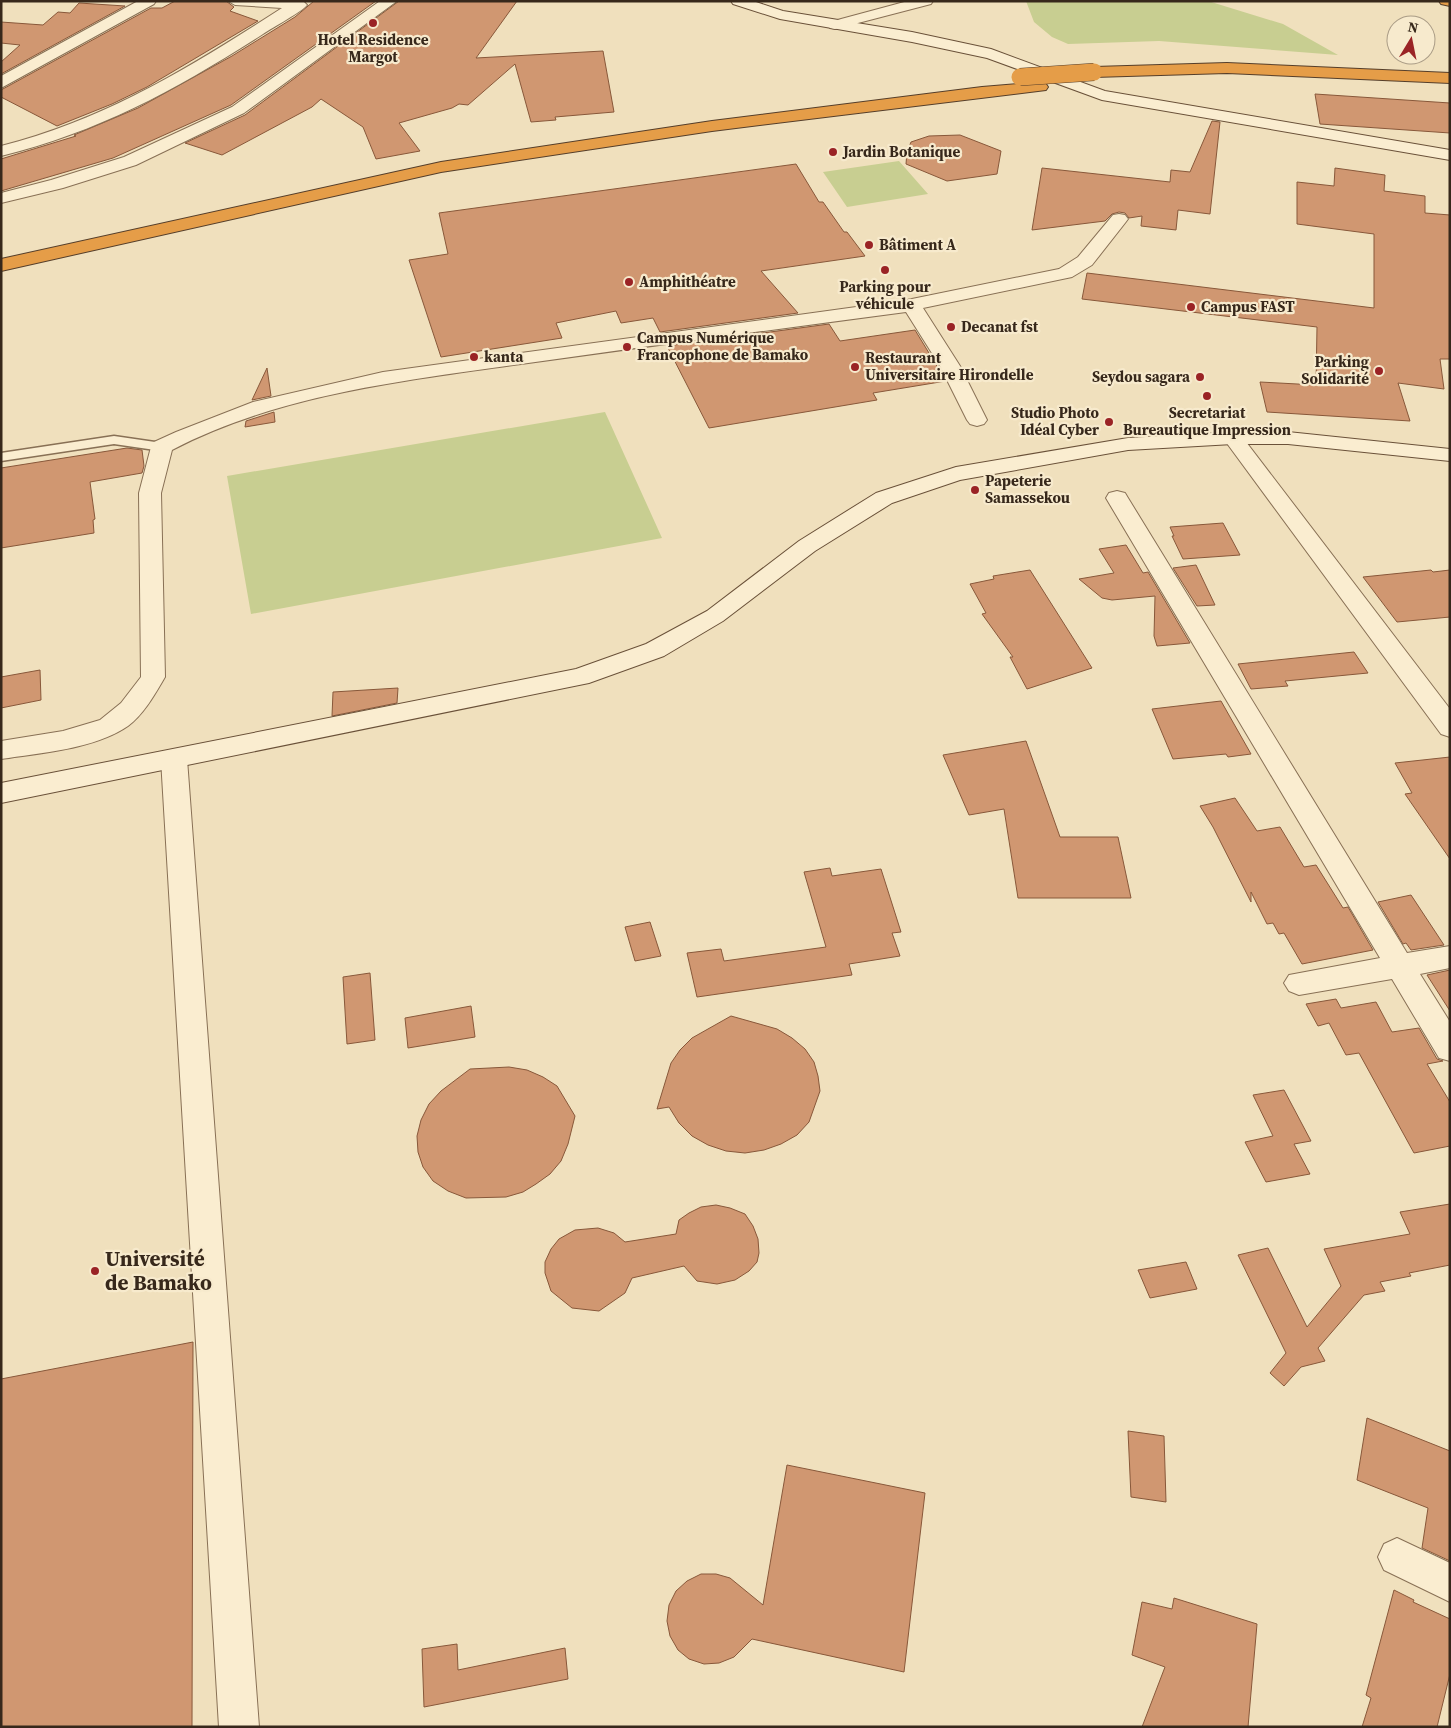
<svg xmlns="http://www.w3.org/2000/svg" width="1451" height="1728" viewBox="0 0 1451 1728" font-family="'Source Serif 4',serif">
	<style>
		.green { fill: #c8ce91 }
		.building { fill: #d09771; stroke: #88583a }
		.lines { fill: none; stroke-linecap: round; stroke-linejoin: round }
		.lane-casing { stroke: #887055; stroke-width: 3 }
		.street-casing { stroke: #887055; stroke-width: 2 }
		.secondary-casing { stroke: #6a5139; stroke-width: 2 }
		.highway-casing { stroke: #553e2a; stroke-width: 2 }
		.lane { fill: #faedd0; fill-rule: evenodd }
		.street { fill: #faedd0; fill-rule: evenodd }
		.secondary { fill: #faedd0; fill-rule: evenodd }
		.highway { fill: #e59d48; fill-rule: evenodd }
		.highway-bridge-casing { stroke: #553e2a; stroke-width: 18; stroke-linecap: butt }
		.highway-bridge { stroke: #e59d48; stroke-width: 17 }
		.poi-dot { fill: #9a2325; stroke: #f7eacd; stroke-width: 2 }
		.labels { text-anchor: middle; stroke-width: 4.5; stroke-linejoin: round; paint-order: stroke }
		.far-poi-label { font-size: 15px; font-weight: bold; fill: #37281b; stroke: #f7eacd; text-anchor: start }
		.near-poi-label { font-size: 21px; font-weight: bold; fill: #37281b; stroke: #f7eacd; text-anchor: start }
	</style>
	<rect width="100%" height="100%" fill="#f0e0bd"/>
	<path class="green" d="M1026 1H1208L1283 24 1338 55 1159 41 1068 44 1052 37 1034 22Z
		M899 161 928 194 847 207 823 172Z
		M605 412 662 538 251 614 227 476Z"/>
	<path class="building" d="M175 1H226L234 7 230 11 258 21 147 87 112 104 57 126 1 97V90L151 8H162Z
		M314 1H376L231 105 113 158 1 191V159L76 136 74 135 138 108 232 56 295 17Z
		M399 1H517L476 58 603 51 614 112 555 117 556 120 531 122 515 64 468 105 459 104 452 108 399 123 420 151 376 159 363 127 321 99 312 107 222 155 185 143 245 115Z
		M79 3 125 6 1 74V62L20 45 1 43V22L43 25 58 12 70 13Z
		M1315 94 1450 103V133L1320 124Z
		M1212 121 1220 122 1210 214 1178 210 1176 230 1141 226 1142 216 1129 218 1125 213 1119 212 1112 214 1105 221 1032 230 1042 168 1170 182 1171 170 1190 172Z
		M960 135 1001 151 997 174 947 181 906 164 907 152 911 142 929 136Z
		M796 164 819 202H823L844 232H847L865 256 761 271 798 313 660 332 653 318 621 323 616 311 556 323 562 338 441 357 409 260 448 254 439 213Z
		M1335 168 1385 175 1384 191 1425 196V213L1450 215V359H1440L1444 389 1398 383 1410 421 1267 412 1260 382 1316 385 1317 327 1082 299 1087 273 1374 308V234L1297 224V182L1334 186Z
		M829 324 840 341 915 330 946 381 873 393 877 400 709 428 667 346Z
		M267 368 271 396 252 400Z
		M274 412 275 422 245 427 246 421Z
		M127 448 142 450 144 466 142 473 90 482 95 519 93 520 94 533 1 548V468Z
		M1223 523 1240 555 1183 559 1172 536H1174L1170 527Z
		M1126 545 1143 573 1148 572 1190 643 1157 646 1154 636 1155 596 1112 600 1102 598 1079 579 1114 573 1099 549Z
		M1196 565 1215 605 1197 606 1173 568Z
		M1030 570 1092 668 1027 689 1010 657H1013L982 614 986 613 970 584 994 579 993 576Z
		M1431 570 1433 572 1450 570V617L1397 622 1363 577Z
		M1354 652 1368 673 1285 681 1288 686 1251 689 1238 664Z
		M40 670 41 700 1 708V677Z
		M398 688 397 703 332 716 333 692Z
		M1221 701 1251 754 1228 757 1226 754 1173 759 1152 709Z
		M1026 741 1060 837H1118L1131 898H1018L1004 809 969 815 943 755Z
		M1450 757V859L1405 794 1412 793 1395 763Z
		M1235 798 1257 831 1280 827 1304 867 1316 865 1343 908 1348 907 1373 950 1302 964 1284 933 1279 934 1273 923 1267 924 1251 892V902L1213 827 1200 806Z
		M830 868 832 876 881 869 901 932 892 933 900 956 849 964 852 975 697 997 687 953 721 949 724 961 826 947 804 872Z
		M1411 895 1444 945 1411 950 1406 943 1403 944 1378 902Z
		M650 922 661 956 635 961 625 927Z
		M1450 970V1011L1427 975Z
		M370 973 375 1040 347 1044 343 977Z
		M1336 999 1341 1008 1376 1002 1392 1032 1419 1028 1437 1059 1443 1061 1427 1064 1450 1102V1146L1414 1153 1359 1053 1346 1055 1329 1023 1318 1026 1306 1004Z
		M471 1006 475 1037 408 1048 405 1018Z
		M731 1016 777 1029 792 1038 805 1049 814 1062 818 1076 820 1091 809 1122 797 1135 781 1144 764 1150 745 1153 726 1151 708 1145 692 1136 679 1123 669 1107 657 1109 671 1063 680 1050 692 1038Z
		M509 1067 527 1070 543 1077 557 1086 575 1116 568 1144 561 1161 550 1174 536 1184 523 1192 506 1197 466 1198 448 1191 433 1181 423 1167 418 1152 417 1136 421 1120 429 1104 441 1091 470 1069Z
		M1284 1090 1311 1141 1294 1144 1310 1174 1266 1182 1245 1142 1273 1136 1253 1095Z
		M1450 1204V1265L1409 1273 1411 1276 1380 1282 1385 1291 1364 1295 1318 1348 1325 1361 1301 1367 1284 1386 1270 1373 1286 1353 1238 1255 1268 1248 1307 1327 1341 1286 1324 1249 1410 1234 1400 1212Z
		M716 1205 730 1208 745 1214 753 1226 758 1239 759 1253 757 1262 749 1271 735 1280 717 1284 697 1281 684 1266 632 1278 625 1293 599 1311 572 1308 551 1291 545 1273V1262L551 1249 559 1239 575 1230 598 1228 614 1233 625 1242 676 1234 679 1220 689 1213 701 1207Z
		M1186 1262 1197 1289 1150 1298 1138 1270Z
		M193 1342 192 1727H1V1379Z
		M1367 1418 1450 1451V1561L1422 1548 1428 1508 1357 1480Z
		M1128 1431 1164 1436 1166 1502 1131 1497Z
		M787 1465 925 1493 904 1672 752 1639 734 1657 719 1663 704 1664 689 1659 678 1650 670 1636 667 1621 669 1605 676 1591 687 1581 701 1574H716L730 1578 763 1605Z
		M1394 1590 1414 1600 1413 1602 1450 1619V1674L1437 1727H1362L1371 1698 1366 1695Z
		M1174 1598 1257 1624 1248 1727H1142L1165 1667 1132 1655 1142 1602 1172 1609Z
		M457 1644 458 1670 565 1648 568 1679 424 1707 422 1649Z"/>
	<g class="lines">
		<defs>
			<path id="lane" d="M114 436 162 443 168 447 162 451 114 444 1 461V453Z"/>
			<path id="street" d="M138 1H156L154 4 1 88V76Z
				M228 1H303L307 5C303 11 272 28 263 34 177 89 101 131 1 156V146C107 119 192 66 282 8L235 5Z
				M380 1H397L244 113 136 165 63 188 1 203V193L51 180 124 157 232 107Z
				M908 1H933L931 4 835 29 830 28 828 25 830 22Z
				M1119 214 1125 215 1128 219 1125 223 1092 265 1072 277 923 308 960 366 987 420 984 424 977 426 970 424 967 420 940 366 906 312C778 329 649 346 521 364 403 381 279 394 172 450L161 493 165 677C155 694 144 714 128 726 95 749 40 753 1 759V741L63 731 100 720 121 703 141 677 139 493 151 447 154 442 176 432 253 402 383 372 907 300 1059 269 1078 257 1113 215Z
				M1233 432 1240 434 1450 709V737L1441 734 1226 442 1222 438 1226 434Z
				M1117 491 1125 493 1128 498 1407 953 1450 946V968L1420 974 1450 1022V1061L1439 1058 1392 979 1299 995 1289 991 1284 983 1289 975 1380 958 1106 498 1109 493Z
				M174 750 183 752 187 759 259 1727H219L161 759 165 752Z
				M1397 1538 1450 1563V1602L1384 1570 1378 1557 1384 1544Z"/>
			<path id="secondary" d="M731 1H753L783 11 912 32 991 49 1105 91 1450 150V160L1102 100 987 58 912 42 780 19 733 4Z
				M1233 432H1288L1450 449V461L1288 444H1233L1128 450 960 480 892 503 815 551 723 621 664 656 589 683 1 803V783L576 669 646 644 707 611 799 541 876 493 956 467 1128 438Z"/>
			<path id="highway" d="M1439 1H1450V6L1441 4Z
				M1227 63 1450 73V83L1227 73 1094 77 1088 75 1086 72 1088 69 1094 67Z
				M1040 82 1046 84 1048 87 1046 90 712 131 441 172 1 271V259L441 162 712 121 982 87Z"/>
		</defs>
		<use href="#lane" class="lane-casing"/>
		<use href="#street" class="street-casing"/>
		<use href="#secondary" class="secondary-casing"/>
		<use href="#highway" class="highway-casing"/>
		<use href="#lane" class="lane"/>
		<use href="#street" class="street"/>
		<use href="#secondary" class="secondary"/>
		<use href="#highway" class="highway"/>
		<defs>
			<path id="highway-bridge" d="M1020 77 1094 72"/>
		</defs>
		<use href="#highway-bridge" class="highway-bridge-casing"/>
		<use href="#highway-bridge" class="highway-bridge"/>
	</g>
	<g class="poi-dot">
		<circle cx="373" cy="23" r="5"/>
		<circle cx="833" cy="152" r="5"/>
		<circle cx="869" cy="245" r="5"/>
		<circle cx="885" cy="270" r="5"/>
		<circle cx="629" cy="282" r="5"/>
		<circle cx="1191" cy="307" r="5"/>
		<circle cx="951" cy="327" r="5"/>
		<circle cx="627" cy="347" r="5"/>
		<circle cx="474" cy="357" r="5"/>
		<circle cx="855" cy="367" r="5"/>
		<circle cx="1379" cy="371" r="5"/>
		<circle cx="1200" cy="377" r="5"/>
		<circle cx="1207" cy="396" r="5"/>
		<circle cx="1109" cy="422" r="5"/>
		<circle cx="975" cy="490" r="5"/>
		<circle cx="95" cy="1271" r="5"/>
	</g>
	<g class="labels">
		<g class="far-poi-label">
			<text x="373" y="45" text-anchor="middle">Hotel Residence<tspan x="373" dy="17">Margot</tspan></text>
			<text x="843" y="157">Jardin Botanique</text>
			<text x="879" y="250">Bâtiment A</text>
			<text x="639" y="287">Amphithéatre</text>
			<text x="885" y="292" text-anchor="middle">Parking pour<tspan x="885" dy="17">véhicule</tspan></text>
			<text x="1201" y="312">Campus FAST</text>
			<text x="961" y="332">Decanat fst</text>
			<text x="637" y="343">Campus Numérique<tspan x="637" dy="17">Francophone de Bamako</tspan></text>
			<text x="484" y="362">kanta</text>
			<text x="865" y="363">Restaurant<tspan x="865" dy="17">Universitaire Hirondelle</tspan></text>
			<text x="1369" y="367" text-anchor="end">Parking<tspan x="1369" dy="17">Solidarité</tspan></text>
			<text x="1190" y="382" text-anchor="end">Seydou sagara</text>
			<text x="1099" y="418" text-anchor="end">Studio Photo<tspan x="1099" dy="17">Idéal Cyber</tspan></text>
			<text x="1207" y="418" text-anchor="middle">Secretariat<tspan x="1207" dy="17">Bureautique Impression</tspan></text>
			<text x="985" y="486">Papeterie<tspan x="985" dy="17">Samassekou</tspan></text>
		</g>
		<g class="near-poi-label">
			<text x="105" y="1266">Université<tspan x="105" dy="24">de Bamako</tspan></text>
		</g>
	</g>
	<rect width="1451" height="1728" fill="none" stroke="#37281b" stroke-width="5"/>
	<g transform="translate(1411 40) rotate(10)"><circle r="24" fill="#f7eacd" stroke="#aa9c86"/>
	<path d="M0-4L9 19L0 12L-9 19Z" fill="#9a2325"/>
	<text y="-8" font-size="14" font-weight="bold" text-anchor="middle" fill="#37281b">N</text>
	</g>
</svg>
